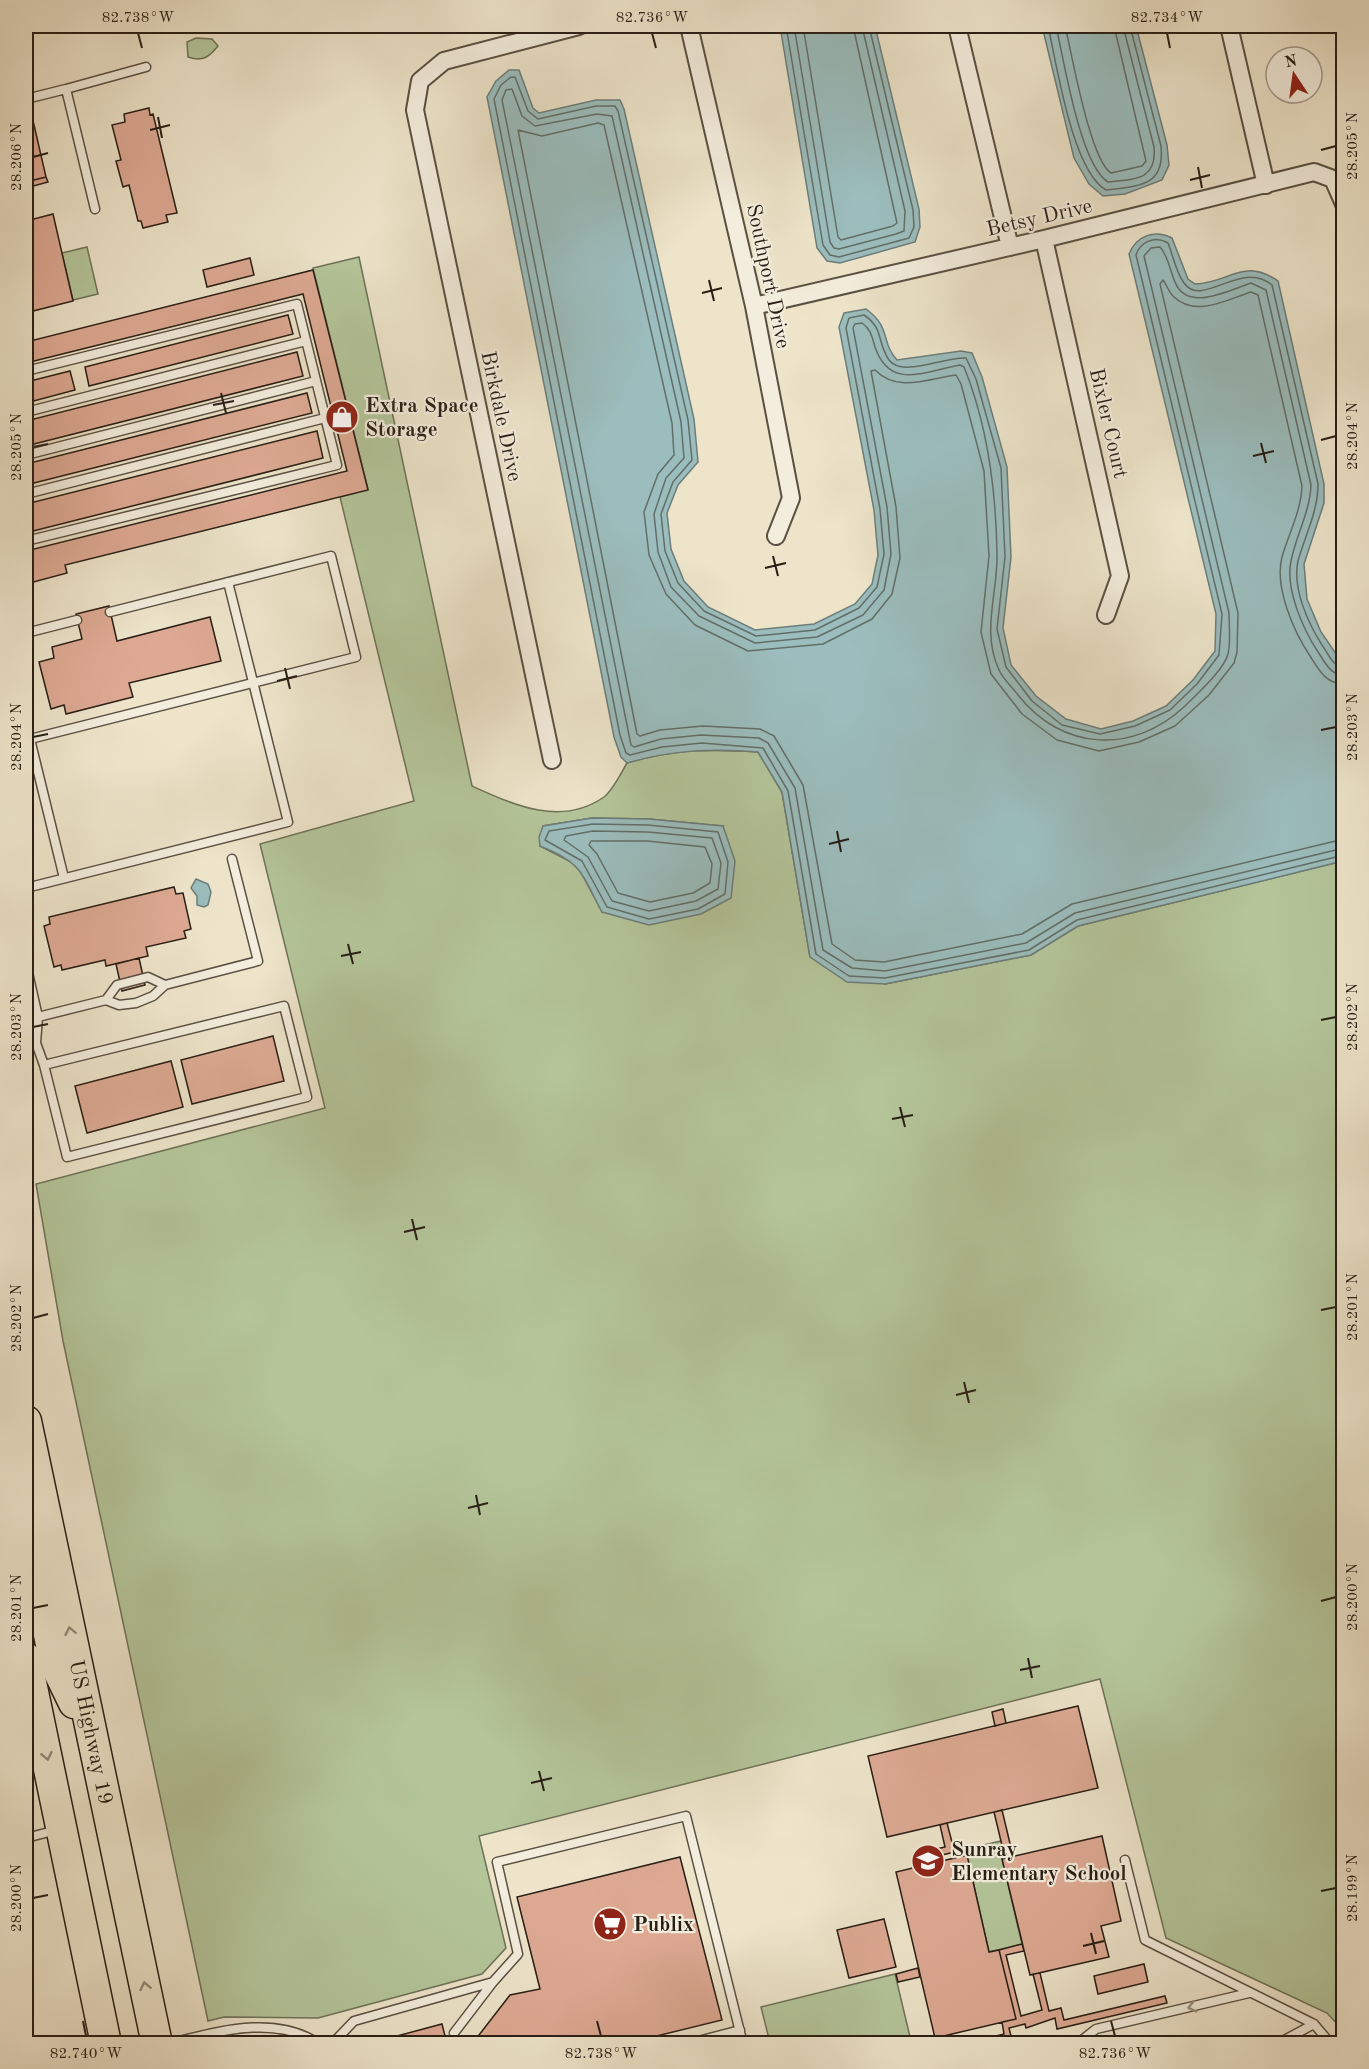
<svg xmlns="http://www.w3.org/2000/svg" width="1369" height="2069" viewBox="0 0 1369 2069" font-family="'Old Standard TT',serif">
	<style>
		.green { fill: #b4c59a; stroke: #6e7258; stroke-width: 1.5; fill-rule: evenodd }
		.water { fill: #9bbdbd; stroke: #6d7d7a; stroke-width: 1.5 }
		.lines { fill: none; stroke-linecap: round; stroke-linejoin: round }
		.shore { stroke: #626e69; stroke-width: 1.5 }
		.building { fill: #dda993; stroke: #291e15; stroke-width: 1.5 }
		.lane-casing { stroke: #5a5042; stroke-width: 11 }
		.street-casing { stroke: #5a5042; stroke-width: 20 }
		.highway-casing { stroke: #291e15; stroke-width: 33 }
		.lane { stroke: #f3eddd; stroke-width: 8 }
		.street { stroke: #f3eddd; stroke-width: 16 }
		.highway { stroke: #ede4ca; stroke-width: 30 }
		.oneway { stroke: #958b79 }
		.oneway2 { stroke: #989083 }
		.ticks { fill: none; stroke: #291e15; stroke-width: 2 }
		.labels { text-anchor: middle; stroke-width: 4.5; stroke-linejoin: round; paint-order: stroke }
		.street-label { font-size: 21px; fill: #291e15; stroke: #f3eddd }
		.poi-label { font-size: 21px; font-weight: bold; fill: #291e15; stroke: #f3eddd; text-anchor: start }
		.neatline { fill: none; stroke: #291e15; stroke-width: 2 }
		.ticks-label { font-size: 15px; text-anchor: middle; fill: #291e15 }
	</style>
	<rect width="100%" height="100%" fill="#ede4ca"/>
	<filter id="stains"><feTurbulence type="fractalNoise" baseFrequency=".00333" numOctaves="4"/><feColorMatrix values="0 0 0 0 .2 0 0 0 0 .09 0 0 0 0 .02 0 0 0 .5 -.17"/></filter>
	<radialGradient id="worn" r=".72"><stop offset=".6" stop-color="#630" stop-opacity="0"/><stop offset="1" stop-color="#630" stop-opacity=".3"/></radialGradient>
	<path class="green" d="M196 38 212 39 218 46C209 57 203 62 188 57L187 42Z
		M87 247 98 294 73 300 62 253Z
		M359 257 472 786C514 805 561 827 604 797 613 790 621 773 627 763 674 749 710 749 758 752L782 792 810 957 885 984 1031 955 1078 926 1343 861V2030L1327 2013 1166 1938 1100 1679 479 1836 506 1948 482 1974 318 2018 224 2017 208 2021 63 1341 36 1184 325 1108 260 844 414 801 340 497 368 489 313 268ZM592 818 649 819 723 826 602 912 577 865 540 846 543 826Z
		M1001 1841 1005 1858 1002 1859 1022 1944 989 1952 967 1855 964 1856 962 1850Z
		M895 1974 911 2041 899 2044 770 2043 761 2007Z"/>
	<path class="water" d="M780 26H875L919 209 920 227 915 242 840 263 827 261 817 248Z
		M1042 26H1136L1167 145 1169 165 1162 180 1125 194 1103 196 1089 184 1074 158Z
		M509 70H519L533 108 539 113 596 100H620L624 109 694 419 698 462 678 485 667 513 671 549 684 581 708 607 755 630 814 624 855 604 872 584 878 555 874 510 839 327 844 313 866 309C892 328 880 341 897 360L961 351 972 353 982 377 1007 467 1011 557 1003 628 1011 665 1036 696 1066 719 1101 729 1133 721 1166 706 1193 680 1215 651 1216 614 1129 254C1136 236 1154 229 1172 238L1188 279 1195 284C1230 283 1243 257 1278 281L1324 484V503L1304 564 1307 599 1321 632 1343 664V861L1078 926 1031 955 885 984 847 982 810 957 782 792 758 752C712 748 672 750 627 763L621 757 614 737 487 97 496 81Z
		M592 818 649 819 723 826 735 861 731 898 701 914 649 925 602 912C581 873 583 863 540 846L539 837 543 826Z
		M196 879 208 884 211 892 208 905 204 907 197 905V896L191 888Z"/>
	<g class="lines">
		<path class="shore" d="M786 26 823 245 830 255 839 257 909 238 914 227 913 210 869 26
			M794 26 830 242 834 248 839 249 896 234 904 231 905 211 862 26
			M803 26 838 237 841 240 893 226 897 223 853 26
			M1048 26C1057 65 1072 170 1106 190 1140 186 1165 186 1161 146L1130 26
			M1056 26C1064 60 1080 165 1108 182 1136 179 1157 180 1154 147L1123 26
			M1065 26C1072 54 1090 160 1111 173L1142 166 1146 161 1114 26
			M1344 668C1333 667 1328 653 1322 645 1308 623 1292 588 1298 561 1305 535 1318 512 1318 484L1272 285C1241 259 1202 309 1184 283 1176 273 1173 255 1168 243 1155 235 1140 242 1136 255L1222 614 1219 655 1197 684 1170 710 1135 726 1100 734 1062 725 1032 701 1006 667 997 629 1005 557 1001 468 976 379 966 358C946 356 902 378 889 360 877 343 884 328 864 315L849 318 846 328 880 509 884 554 877 587 859 608 815 630 756 636 704 611 678 583 665 551 661 514 673 482 692 460 688 420 618 111 615 106H596L538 119 528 111 515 77H511L501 85 494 99 620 735 626 753 630 755 662 747 702 743 763 748 788 791 816 954 849 976 885 978 1029 950 1077 920 1344 855
			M1344 675C1330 675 1325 662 1318 652 1303 629 1285 589 1291 561 1296 535 1310 512 1311 485L1266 290 1251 283C1229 290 1187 313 1175 282 1170 271 1168 255 1160 247L1151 248 1144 256 1229 613C1229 626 1231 642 1228 654 1224 670 1196 695 1185 706 1133 755 1062 751 1018 695 1012 687 1003 679 999 670 981 631 998 593 997 554 996 490 988 426 964 367L960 365C925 371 890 391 875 347 872 337 871 329 862 323L855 324 853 328 887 507 891 554 884 590 863 615 817 637 755 643 699 616 671 587 658 552 654 514 666 478 684 458 681 422 612 116 597 114 535 126 522 116 512 89 506 90 502 100 631 745 634 747 661 739 701 735 759 738 768 743 795 788 823 950 852 968 885 971 1026 943 1075 913 1344 848
			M1344 684C1326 684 1319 670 1310 656 1294 632 1274 587 1282 557 1289 533 1301 511 1302 486L1258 295 1251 292C1226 300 1195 318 1173 296 1168 291 1167 285 1163 280L1160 284 1238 613 1237 652 1234 663 1209 695 1175 726 1139 742 1099 751 1057 740 1022 714 991 674 981 632 989 556 984 471 961 384 956 375C927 379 898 393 875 370L871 371 896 507 900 558 892 594 872 619 823 644 748 651 695 625 666 594 649 555 644 512 658 474 674 455 672 423 604 125 598 123 542 136 518 130 637 734 640 736 660 730 703 726 760 729 774 736 803 785 832 944 855 960 884 962 1022 934 1072 904 1344 839
			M593 824 648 825 718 832 728 862 725 894 698 909 649 919 607 907 582 861 545 840 549 831Z
			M593 831 648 832 712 838 721 863 718 889 696 901 649 911 612 901 588 857 564 840 566 836Z
			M591 841H647L705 847 712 864 710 883 693 893 650 902 618 893 597 854 589 845Z"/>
	</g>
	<path class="building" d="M149 108 150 115 153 114 177 213 166 215 168 222 143 228 141 221H138L129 185 123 187 116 161 121 160 112 125 125 122 124 114Z
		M31 112 46 177 26 182V113Z
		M46 177 48 182 26 188V182Z
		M53 214 73 301 33 311 28 294 26 295V221Z
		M250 258 254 275 207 287 203 270Z
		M313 270 368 490 65 565 67 573 26 584V551L347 471 303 294 26 363V342Z
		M288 315 293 334 89 386 85 367Z
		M297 352 303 376 26 446V421Z
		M70 371 75 390 26 403V382Z
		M307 393 312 413 26 485V464Z
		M317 431 323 458 29 532 26 504Z
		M109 606 117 641 210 617 221 661 129 683 133 697 66 714 64 705 51 709 39 662 54 658 52 647 82 639 76 614Z
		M174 887 176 894 183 893 191 929 184 931 186 938 146 947 148 956 106 966 105 960 62 970 61 965 54 967 44 926 50 924 49 917Z
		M139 958 145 985 122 991 116 964Z
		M273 1036 284 1081 192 1104 181 1060Z
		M171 1061 183 1107 87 1133 75 1086Z
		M1078 1706 1098 1788 887 1837 868 1756Z
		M1003 1709 1006 1723 995 1726 992 1712Z
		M1002 1810 1013 1856 1005 1858 994 1812Z
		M947 1823 953 1846 961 1844 964 1856 956 1857 955 1852 929 1858 930 1863 922 1866 919 1853 945 1847 940 1825Z
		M1102 1836 1121 1921 1101 1926 1109 1957 1030 1975 1002 1859Z
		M967 1855 989 1952 999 1950 1016 2019 935 2038 896 1872Z
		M680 1857 722 2020 624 2044H472L510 1995 540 1989 517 1897Z
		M884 1919 896 1967 849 1978 837 1930Z
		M1022 1944 1024 1951 1006 1955 1021 2016 1042 2010 1033 1974 1040 1973 1049 2011 1061 2008 1064 2020 1165 1996 1167 2003 1057 2029 1055 2018 1026 2028 1025 2024 1009 2028 1012 2040 996 2044H963L1004 2034 1002 2022 1016 2019 999 1950Z
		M1144 1964 1148 1982 1098 1994 1094 1976Z
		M918 1968 920 1977 898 1982 896 1974Z
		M442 2024 447 2044H367Z"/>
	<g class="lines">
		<defs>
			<path id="lane" d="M66 89 146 67
				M26 99 66 89 95 209
				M26 371 297 304 337 465 26 541
				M26 412 306 341
				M26 455 316 381
				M26 494 325 418
				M26 633 77 620
				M26 723 30 739 356 657 331 556 110 612
				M30 739 64 878
				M26 888 288 822 228 582
				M26 964 38 1017 36 1043 26 1046
				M106 1000 117 985 148 977 165 985
				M38 1017 106 1000 119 1005 136 1003 153 996 165 985 258 961 232 859
				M36 1043 44 1065 67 1157 307 1097 284 1006 44 1065
				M26 1838 57 1830
				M1125 1860 1145 1940 1314 2024 1331 2044
				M454 2033 493 1982
				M166 2044C214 2033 274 2013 319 2044
				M332 2044 354 2021 493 1982 518 1954 497 1862 686 1816 743 2044
				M687 2044 740 2030
				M1077 2044 1096 2029 1249 1993
				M1277 2044 1314 2024"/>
			<path id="street" d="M689 26 754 306 791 498 776 536
				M957 26 1010 247
				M1229 26 1266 185
				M1044 239 1120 576 1106 615
				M754 306 1044 239 1314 172 1333 179 1344 204
				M552 760 415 110 420 81 444 61 579 26"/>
			<g id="highway">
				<path id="s1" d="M26 1421 157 2044"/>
				<path d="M26 1522 55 1664 74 1703"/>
				<path d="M26 1658 106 2044"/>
			</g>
		</defs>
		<use href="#lane" class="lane-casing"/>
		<use href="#street" class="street-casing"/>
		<use href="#highway" class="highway-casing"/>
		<use href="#lane" class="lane"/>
		<use href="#street" class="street"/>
		<use href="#highway" class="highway"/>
	</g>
	<defs><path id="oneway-chevron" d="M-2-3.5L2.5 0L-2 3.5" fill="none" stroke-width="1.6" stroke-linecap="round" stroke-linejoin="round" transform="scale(1.5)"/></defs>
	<g class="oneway">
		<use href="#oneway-chevron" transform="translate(70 1631) rotate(-102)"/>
		<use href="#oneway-chevron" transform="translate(47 1756) rotate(78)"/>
		<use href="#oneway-chevron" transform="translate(145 1986) rotate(-102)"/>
	</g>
	<use class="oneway2" href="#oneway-chevron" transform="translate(1192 2007) rotate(167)"/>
	<path class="ticks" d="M138 33 142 48M652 33 656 48M1167 33 1170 48M158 117 162 138M150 130 170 125M1321 150 1336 146M33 157 48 153M1198 167 1202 188M1190 180 1210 175M709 280 714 301M702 293 722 288M221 393 226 413M213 405 234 401M1321 440 1336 436M1261 443 1266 463M33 447 48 444M1253 456 1274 451M773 556 778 576M765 568 786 563M285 668 290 689M277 681 297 676M1321 730 1336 727M33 737 48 734M837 831 841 852M829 844 849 839M348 944 353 964M341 956 361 952M1321 1020 1336 1017M33 1027 48 1024M900 1107 905 1127M892 1119 913 1115M412 1219 417 1240M404 1232 425 1227M1321 1310 1336 1307M33 1318 48 1314M964 1382 969 1403M956 1395 976 1390M476 1495 480 1515M468 1508 488 1503M1321 1601 1336 1597M33 1608 48 1605M1028 1658 1032 1678M1020 1670 1040 1666M539 1771 544 1791M531 1783 552 1778M1321 1891 1336 1888M33 1898 48 1895M1091 1933 1096 1954M1083 1946 1104 1941M83 2021 86 2036M597 2021 601 2036M1111 2021 1115 2036"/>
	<defs>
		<symbol id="shop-disc" viewBox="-11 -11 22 22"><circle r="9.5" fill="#8f2418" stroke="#f3eddd"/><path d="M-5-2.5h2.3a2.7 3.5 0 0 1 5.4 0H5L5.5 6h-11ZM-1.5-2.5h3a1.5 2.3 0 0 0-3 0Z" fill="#fff"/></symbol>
		<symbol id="school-disc" viewBox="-11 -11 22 22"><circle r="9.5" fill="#8f2418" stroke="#f3eddd"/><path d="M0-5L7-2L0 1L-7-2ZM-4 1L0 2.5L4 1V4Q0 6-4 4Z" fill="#fff"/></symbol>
		<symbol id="supermarket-disc" viewBox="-11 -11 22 22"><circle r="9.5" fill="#8f2418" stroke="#f3eddd"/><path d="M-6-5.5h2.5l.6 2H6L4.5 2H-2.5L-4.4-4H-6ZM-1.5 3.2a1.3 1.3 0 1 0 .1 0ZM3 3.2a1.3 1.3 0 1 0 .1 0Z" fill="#fff"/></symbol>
	</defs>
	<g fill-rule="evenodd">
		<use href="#shop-disc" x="323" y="398" width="38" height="38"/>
		<use href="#school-disc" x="909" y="1842" width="38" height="38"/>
		<use href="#supermarket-disc" x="591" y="1905" width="38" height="38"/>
	</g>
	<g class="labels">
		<g class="street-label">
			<text transform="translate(1039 217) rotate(-13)" y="7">Betsy Drive</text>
			<text transform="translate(769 276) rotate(78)" y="7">Southport Drive</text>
			<text transform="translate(502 416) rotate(78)" y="7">Birkdale Drive</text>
			<text transform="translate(1109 423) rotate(77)" y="7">Bixler Court</text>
			<text dy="7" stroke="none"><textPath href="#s1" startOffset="318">US Highway 19</textPath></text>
		</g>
		<g class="poi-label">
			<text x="365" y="412">Extra Space<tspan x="365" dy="24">Storage</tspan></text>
			<text x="951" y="1856">Sunray<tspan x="951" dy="24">Elementary School</tspan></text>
			<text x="633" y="1931">Publix</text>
		</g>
	</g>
	<rect width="1369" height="2069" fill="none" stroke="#ede4ca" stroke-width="66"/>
	<g transform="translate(1294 75) rotate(347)"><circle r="28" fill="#f3eddd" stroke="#a29a8d" stroke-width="1.5"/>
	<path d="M0-4.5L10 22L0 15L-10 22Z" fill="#8f2418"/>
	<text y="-9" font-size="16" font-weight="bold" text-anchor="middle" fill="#291e15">N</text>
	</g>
	<rect x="33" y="33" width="1303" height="2003" class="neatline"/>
	<g class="ticks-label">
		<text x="138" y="22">82.738°W</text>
		<text x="652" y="22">82.736°W</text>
		<text x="1167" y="22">82.734°W</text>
		<text transform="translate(1352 146) rotate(-90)" y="5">28.205°N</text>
		<text transform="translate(16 157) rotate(-90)" y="5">28.206°N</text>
		<text transform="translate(1352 436) rotate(-90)" y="5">28.204°N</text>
		<text transform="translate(16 447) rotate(-90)" y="5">28.205°N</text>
		<text transform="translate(1352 727) rotate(-90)" y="5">28.203°N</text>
		<text transform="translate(16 737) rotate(-90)" y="5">28.204°N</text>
		<text transform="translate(1352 1017) rotate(-90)" y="5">28.202°N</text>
		<text transform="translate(16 1027) rotate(-90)" y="5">28.203°N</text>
		<text transform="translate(1352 1307) rotate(-90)" y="5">28.201°N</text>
		<text transform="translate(16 1318) rotate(-90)" y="5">28.202°N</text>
		<text transform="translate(1352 1597) rotate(-90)" y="5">28.200°N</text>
		<text transform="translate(16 1608) rotate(-90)" y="5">28.201°N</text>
		<text transform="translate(1352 1888) rotate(-90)" y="5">28.199°N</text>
		<text transform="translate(16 1898) rotate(-90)" y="5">28.200°N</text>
		<text x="86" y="2058">82.740°W</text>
		<text x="601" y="2058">82.738°W</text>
		<text x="1115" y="2058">82.736°W</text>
	</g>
	<rect width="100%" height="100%" filter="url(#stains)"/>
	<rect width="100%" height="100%" fill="url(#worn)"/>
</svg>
